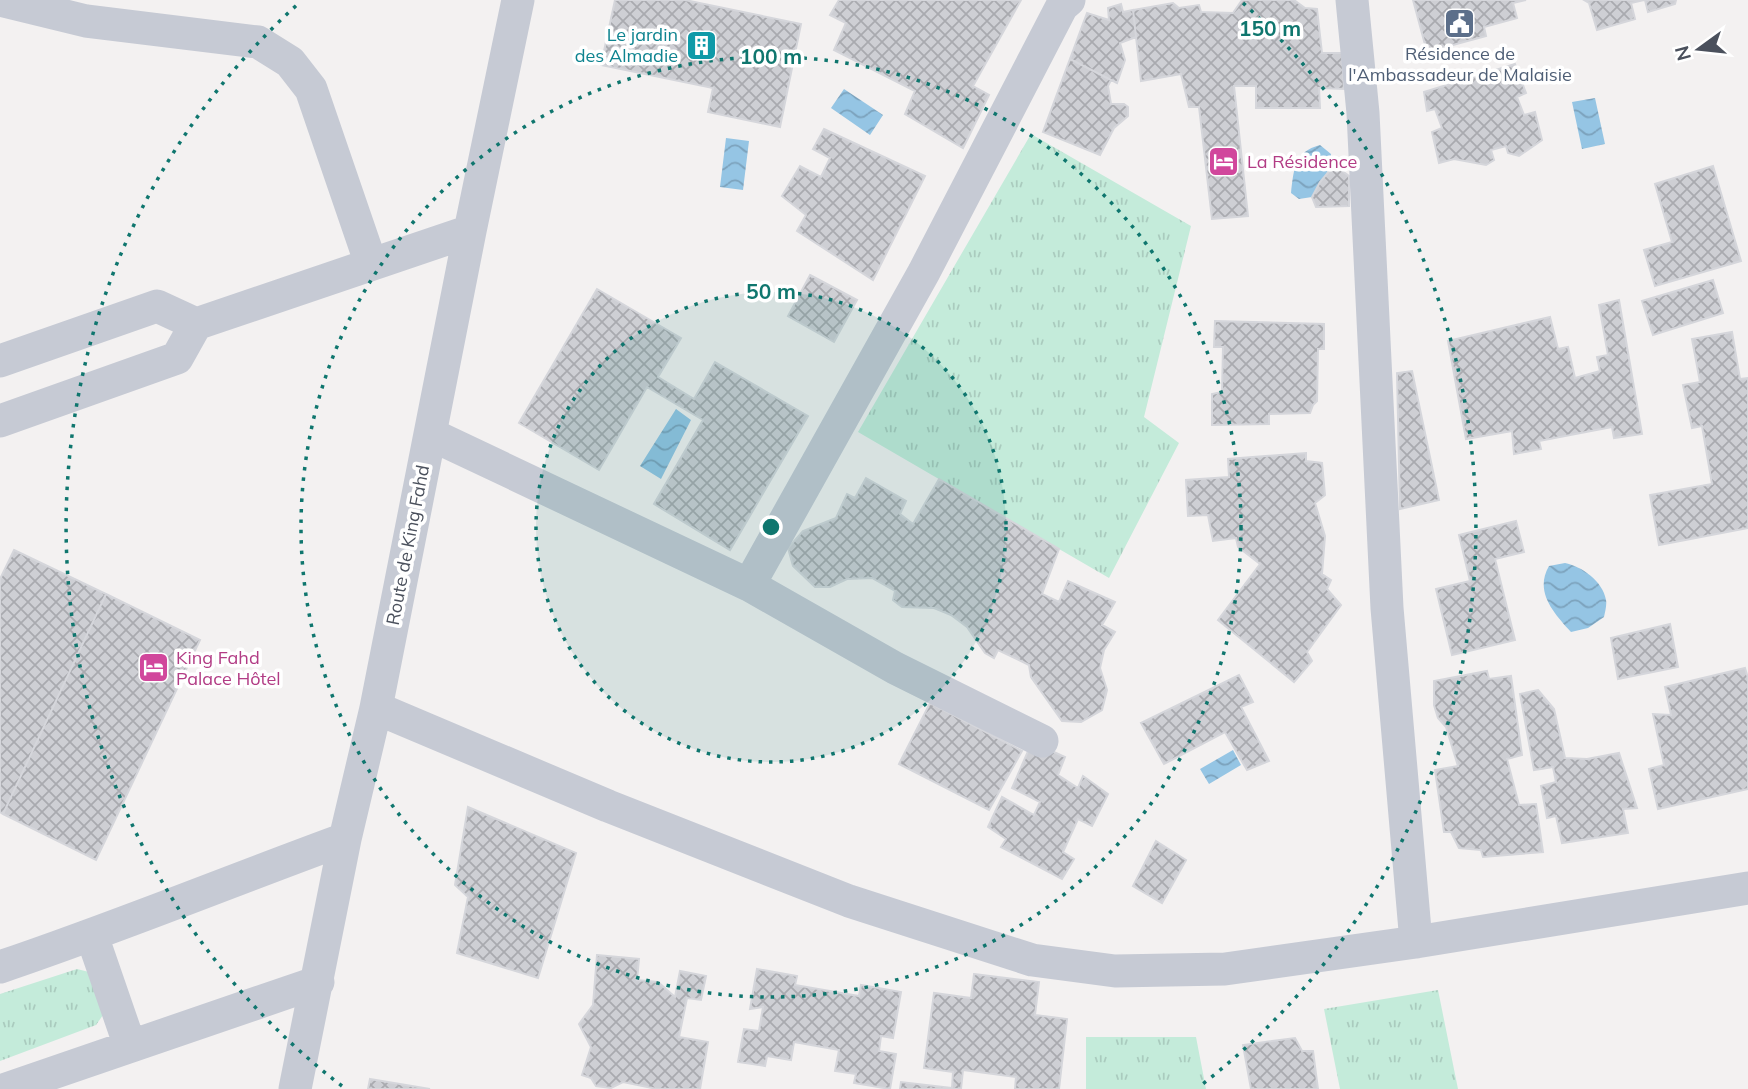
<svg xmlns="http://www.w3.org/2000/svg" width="1748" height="1089" viewBox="0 0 1748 1089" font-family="Mulish,sans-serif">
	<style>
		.grass { fill: url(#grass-tufts) }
		.water { fill: url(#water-waves) }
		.building { fill: url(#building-cross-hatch); stroke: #d5d6db; stroke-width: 2 }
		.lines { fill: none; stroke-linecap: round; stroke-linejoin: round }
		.minor { stroke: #c6cad4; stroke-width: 33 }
		.ring { fill: none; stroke: #0f766e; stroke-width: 3.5; stroke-dasharray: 3.5 7 }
		.labels { text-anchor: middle; stroke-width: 7; stroke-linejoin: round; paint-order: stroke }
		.culture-label { font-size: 18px; fill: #0d838f; stroke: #fff; text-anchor: end }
		.service-label { font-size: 18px; fill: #4e5e75; stroke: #fff }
		.hotel-label { font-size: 18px; fill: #b23c85; stroke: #fff; text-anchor: start }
		.street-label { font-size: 18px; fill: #4a505c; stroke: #fff }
		.centre { fill: #0f766e; stroke: #fff; stroke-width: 3.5 }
		.ring-label { font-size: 21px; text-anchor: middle; font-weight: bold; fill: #0f766e; stroke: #fff; stroke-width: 7; stroke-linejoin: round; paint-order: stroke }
	</style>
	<defs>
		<pattern id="grass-tufts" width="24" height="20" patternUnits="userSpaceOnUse" patternTransform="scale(1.75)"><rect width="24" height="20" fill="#c4ebda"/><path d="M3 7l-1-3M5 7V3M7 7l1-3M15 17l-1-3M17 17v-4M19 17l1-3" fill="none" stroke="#aacbbe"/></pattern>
		<pattern id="water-waves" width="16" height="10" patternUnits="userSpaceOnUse" patternTransform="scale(1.75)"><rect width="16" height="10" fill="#95c5e4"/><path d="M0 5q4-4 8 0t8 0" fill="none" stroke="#7ca2bc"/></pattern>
		<pattern id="building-cross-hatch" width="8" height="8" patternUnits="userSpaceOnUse" patternTransform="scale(1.75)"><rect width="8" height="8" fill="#cecfd4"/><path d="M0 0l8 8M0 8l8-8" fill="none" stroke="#a9aaaf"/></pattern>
	</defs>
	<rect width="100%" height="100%" fill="#f3f1f1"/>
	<path class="grass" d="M1031 134 1191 226 1144 417 1179 443 1109 578 858 432Z
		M77 969 89 972 103 1015 96 1025 0 1061V994Z
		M1438 990 1458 1089H1340L1324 1009Z
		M1086 1037H1196L1206 1089H1086Z"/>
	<path class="water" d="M844 89 883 115 870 135 831 108Z
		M1595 98 1605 144 1582 149 1572 102Z
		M726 138 749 141 743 190 720 187Z
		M1320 145 1331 154C1331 173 1321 180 1312 197L1299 199 1291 193C1294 169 1294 152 1320 145Z
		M676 409 691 420 661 479 640 466Z
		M1565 563C1581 566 1603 581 1606 600 1607 605 1605 612 1604 617L1588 628 1571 632C1554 613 1534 592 1549 566Z
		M1233 750 1241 765 1209 784 1200 769Z"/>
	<path class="building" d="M615 0H685L801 24 780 127 708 112 713 88 601 65Z
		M839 0H1021L973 86 989 95 963 148 905 114 915 91 834 50 846 23 830 15Z
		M1242 0H1294L1305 8 1317 9 1322 53H1342L1344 89 1319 88 1320 108H1256V86H1234L1248 216 1212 219 1199 107H1189L1181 74 1141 81 1133 10 1173 3 1179 8 1199 5 1201 12 1233 13Z
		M1413 0H1526L1513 3 1517 18 1484 27 1486 36 1427 52Z
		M1584 0H1644L1631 3 1635 19 1597 30 1589 3Z
		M1645 0H1676L1675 4 1648 12Z
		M1121 4 1123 12 1133 10 1136 37 1120 43 1125 60 1117 83 1070 59 1087 13 1109 20 1108 8Z
		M1070 59 1111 80 1108 86 1111 104H1124L1128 107V116L1114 128 1100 155 1043 132Z
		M1515 64 1526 93 1517 97 1524 115 1535 112 1542 140 1519 156 1508 153 1506 146 1491 150 1494 160 1486 165 1454 159 1439 163 1432 132 1442 128 1435 109 1427 111 1424 92Z
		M824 129 925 176 873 280 797 231 806 215 782 196 800 166 821 177 830 158 813 149Z
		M1713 166 1741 261 1655 286 1644 250 1672 242 1655 184Z
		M1331 169 1341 170 1349 176V206L1316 207 1312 197 1320 182Z
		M810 275 857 300 834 342 788 316Z
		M1713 280 1723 313 1653 335 1642 301Z
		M597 289 681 338 658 377 694 399 715 362 808 416 730 550 654 504 703 420 647 387 599 470 519 423Z
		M1619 300 1642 434 1614 438 1612 427 1539 441 1541 449 1514 454 1512 431 1466 439 1448 341 1550 317 1558 349 1568 347 1575 378 1600 371 1597 357 1608 355 1599 305Z
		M1215 321 1324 324V349H1318L1317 401 1313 405 1310 413 1269 414V424L1212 425V394L1222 392 1223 347H1214Z
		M1732 332 1740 379 1748 378V528L1659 545 1650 495 1712 484 1702 426 1692 428 1683 385 1700 382 1692 339Z
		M1412 371 1439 500 1400 509 1397 373Z
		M1306 453V461L1322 463 1325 495 1315 503 1325 536 1322 574 1331 580 1327 589 1341 605 1307 652 1312 661 1294 682 1218 620 1260 564 1238 547 1236 538 1213 541 1208 515 1188 516 1186 480 1229 477 1228 459Z
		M866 478 906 501 900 514 913 524 939 479 1059 549 1042 594 1059 602 1068 581 1115 602 1102 625 1115 632 1104 650 1100 668 1107 690 1102 710 1081 722 1062 721 1031 677 1029 665 998 650 994 658 985 653 967 627 951 615 934 608 902 607 893 600 895 591 872 578 847 579 830 587H815L793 566 788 548 803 531 836 518 847 494 855 498Z
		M1516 521 1524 552 1495 559 1515 640 1452 655 1436 589 1470 581 1459 535Z
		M14 550 106 594 3 814 0 812V579Z
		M106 594 200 640 96 860 3 814Z
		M1670 624 1678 667 1618 679 1611 638Z
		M1745 668 1748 678V789L1658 809 1649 769 1664 765 1653 714 1671 715 1665 687Z
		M1487 671 1489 679 1511 676 1522 755 1507 759 1519 805 1536 804 1543 852 1483 857 1481 850 1459 848 1451 832H1444L1435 770 1458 766 1446 727 1438 718 1434 705V681Z
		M1239 675 1253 702 1241 707 1269 761 1247 770 1225 732 1164 764 1141 723Z
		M1538 690 1554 709 1565 758 1587 759 1619 753 1637 808 1623 809 1628 833 1562 843 1556 816 1547 818 1541 786 1556 782 1553 767 1534 770 1520 694Z
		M930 703 1022 751 989 810 899 764Z
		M1032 742 1065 757 1058 775 1078 788 1083 776 1108 794 1092 826 1078 819 1063 852 1074 859 1062 879 1001 847 1006 839 988 827 1002 797 1034 815 1040 802 1012 788Z
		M468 807 576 853 538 978 457 953 468 897 455 885Z
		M1156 841 1186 860 1162 903 1133 886Z
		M597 955 639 959 637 980 658 982 675 997 680 971 706 976 701 1000 687 998 679 1037 708 1042 700 1089H657L623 1082 611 1088 596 1086 591 1078 582 1075 591 1047 579 1024 593 1005Z
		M757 969 797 976 795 985 859 996 861 985 901 992 893 1038 881 1036 879 1051 896 1054 890 1089 854 1083 856 1074 835 1071 839 1050 794 1042 791 1060 767 1056 765 1066 738 1062 744 1029 759 1031 763 1007 750 1009Z
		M974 974 1039 982 1035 1015 1067 1019 1059 1089H1015L1016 1077 963 1070 961 1089H900L901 1082 952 1088 953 1072 924 1068 934 993 971 998Z
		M1295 1038 1302 1051H1313L1318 1089H1251L1243 1045Z
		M370 1079 430 1089H368Z"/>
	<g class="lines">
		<path class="minor" d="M0 0 86 21 258 42 290 62 311 89 371 264
			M1352 0 1363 113 1387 608 1416 942
			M0 361 157 306 196 324
			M0 421 177 358 196 324 470 231
			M430 434 749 585 895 668 1042 741
			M749 585 924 272 1062 6 1069 0
			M376 708 608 806 849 901 1032 960 1115 971 1225 969 1416 942 1748 888
			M92 936 130 1046
			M0 967C116 928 230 881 345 839
			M6 1089 318 982
			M295 1089 345 839 376 708 470 231 518 0"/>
	</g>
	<circle cx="771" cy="527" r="235" fill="#0f766e" fill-opacity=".12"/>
	<g class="ring">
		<circle cx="771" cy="527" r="235"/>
		<circle cx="771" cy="527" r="470"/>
		<path d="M342 1086A705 705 0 0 1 299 3M1243 3A705 705 0 0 1 1200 1086"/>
	</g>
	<defs>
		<symbol id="civic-square" viewBox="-11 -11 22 22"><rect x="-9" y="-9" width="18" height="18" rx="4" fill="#5c6f8a" stroke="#fff"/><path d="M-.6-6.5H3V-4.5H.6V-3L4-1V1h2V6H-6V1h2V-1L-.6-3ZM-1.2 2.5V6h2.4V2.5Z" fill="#fff"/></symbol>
		<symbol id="building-square" viewBox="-11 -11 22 22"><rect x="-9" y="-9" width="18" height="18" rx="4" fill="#0f9aa8" stroke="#fff"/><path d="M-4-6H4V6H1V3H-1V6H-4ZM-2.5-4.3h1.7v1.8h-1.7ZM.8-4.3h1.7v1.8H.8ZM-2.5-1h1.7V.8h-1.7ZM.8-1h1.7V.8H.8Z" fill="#fff"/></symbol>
		<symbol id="hotel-square" viewBox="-11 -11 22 22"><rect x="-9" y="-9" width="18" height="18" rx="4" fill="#d1479c" stroke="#fff"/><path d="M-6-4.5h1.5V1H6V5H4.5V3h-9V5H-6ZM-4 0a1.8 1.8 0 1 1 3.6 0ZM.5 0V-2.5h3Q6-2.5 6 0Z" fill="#fff"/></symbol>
	</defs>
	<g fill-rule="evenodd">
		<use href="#civic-square" x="1442" y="6" width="35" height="35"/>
		<use href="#building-square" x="684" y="28" width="35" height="35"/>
		<use href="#hotel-square" x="1206" y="144" width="35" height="35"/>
		<use href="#hotel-square" x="136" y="650" width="35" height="35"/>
	</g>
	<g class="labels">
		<g class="culture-label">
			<text x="678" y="41">Le jardin<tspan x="678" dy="21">des Almadie</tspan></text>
		</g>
		<g class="service-label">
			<text x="1460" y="60">Résidence de<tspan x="1460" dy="21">l'Ambassadeur de Malaisie</tspan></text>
		</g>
		<g class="hotel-label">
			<text x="1247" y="168">La Résidence</text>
			<text x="176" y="664">King Fahd<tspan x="176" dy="21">Palace Hôtel</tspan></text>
		</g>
		<g class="street-label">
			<text transform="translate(408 545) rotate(-79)" y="6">Route de King Fahd</text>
		</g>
	</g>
	<circle cx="771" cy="527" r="10" class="centre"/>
	<g class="ring-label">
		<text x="1270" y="36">150 m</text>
		<text x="771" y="64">100 m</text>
		<text x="771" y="299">50 m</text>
	</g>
	<g transform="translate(1699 49) rotate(255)" stroke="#ffffff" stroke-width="5" paint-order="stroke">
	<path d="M0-5L12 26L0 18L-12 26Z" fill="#4a505c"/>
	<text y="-10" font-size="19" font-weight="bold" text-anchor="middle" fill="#4a505c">N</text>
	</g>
</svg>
